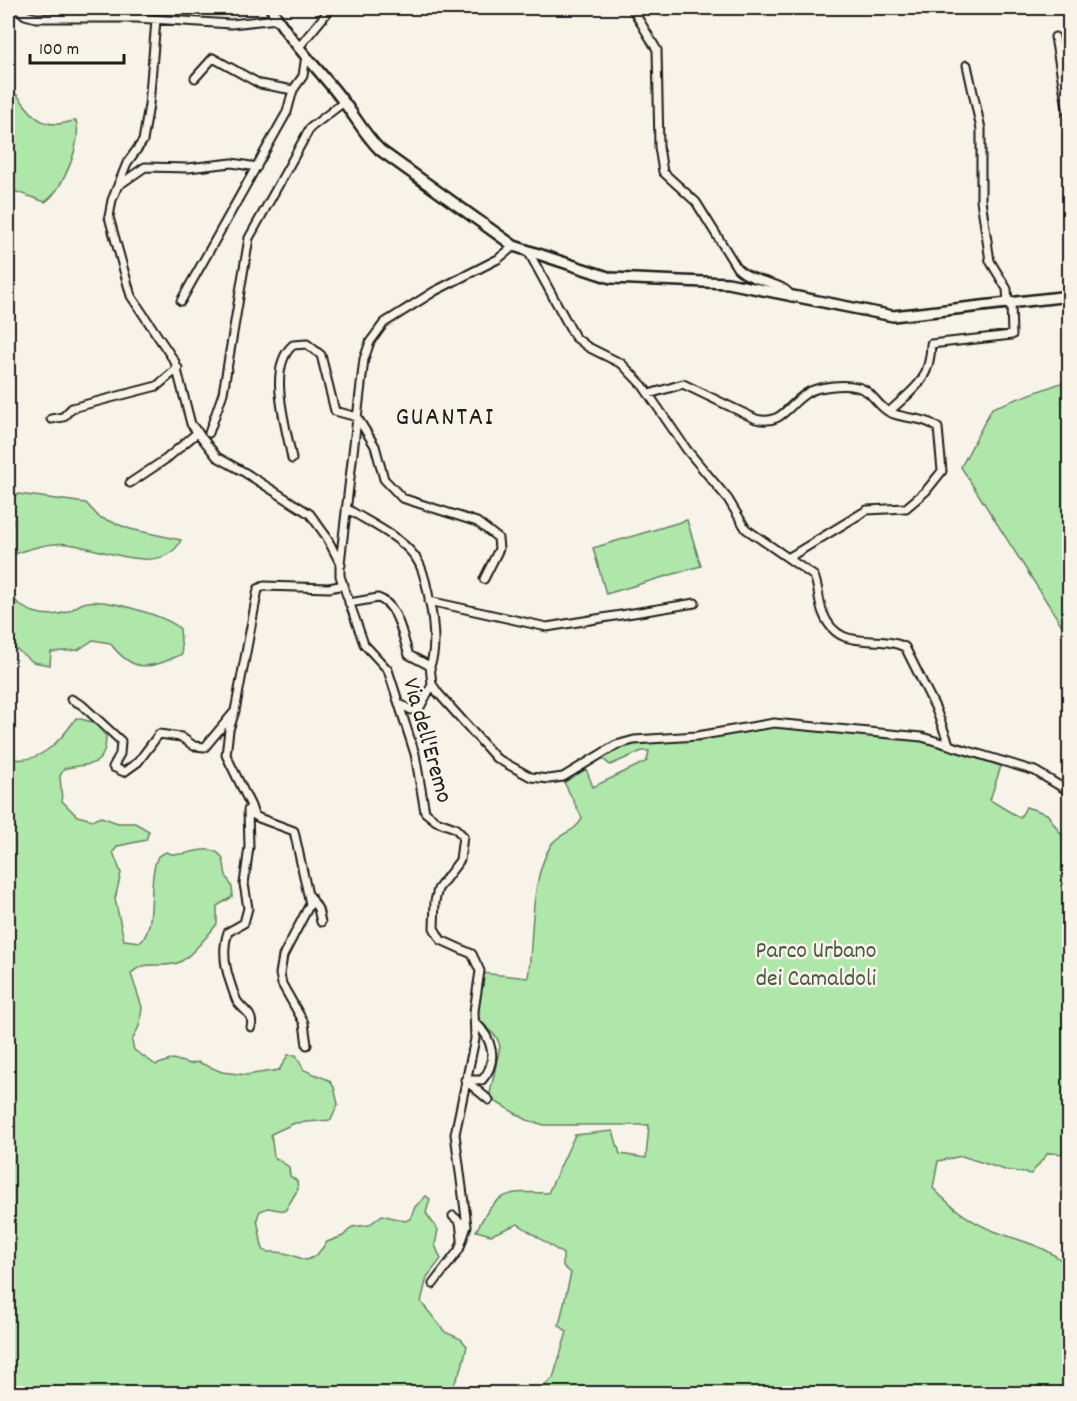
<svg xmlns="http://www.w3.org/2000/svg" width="1077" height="1401" viewBox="0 0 1077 1401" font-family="Dekko,sans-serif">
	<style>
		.green { fill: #afe6aa; stroke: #668163; stroke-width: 1.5 }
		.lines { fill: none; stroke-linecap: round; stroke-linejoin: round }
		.minor-casing { stroke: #1c1c1c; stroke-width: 11 }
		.tertiary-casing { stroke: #1c1c1c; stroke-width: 14 }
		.minor { stroke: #f7f3e8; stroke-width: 7 }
		.tertiary { stroke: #f7f3e8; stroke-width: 9 }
		.labels { text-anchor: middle; stroke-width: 5; stroke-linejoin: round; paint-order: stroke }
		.street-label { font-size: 24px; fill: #1c1c1c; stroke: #f7f3e8 }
		.park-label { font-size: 24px; fill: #485947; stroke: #f7f3e8 }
		.quarter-label { font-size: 27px; letter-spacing: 1.5px; fill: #1c1c1c; stroke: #f7f3e8 }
	</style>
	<rect width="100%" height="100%" fill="#f7f3e8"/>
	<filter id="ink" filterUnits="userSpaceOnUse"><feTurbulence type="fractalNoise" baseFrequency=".0167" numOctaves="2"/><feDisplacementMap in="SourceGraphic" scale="12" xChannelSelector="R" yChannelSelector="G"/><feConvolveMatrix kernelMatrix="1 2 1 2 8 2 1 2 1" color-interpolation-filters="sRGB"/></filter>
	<g filter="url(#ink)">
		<path class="green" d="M8 86C25 99 31 125 57 124 63 124 70 121 76 121 83 141 63 191 45 202L8 189Z
			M1069 380 1070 628 1064 629 961 467 992 408Z
			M19 494 86 503 99 517 130 529 181 540C163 579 100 547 67 544 54 542 25 549 13 555L8 564V530L13 523 9 506 11 497Z
			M687 520 701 566 606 594 593 548Z
			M8 589C18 612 47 621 71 610 77 607 80 603 88 602 106 599 168 616 180 629L182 654C150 669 133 674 110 643L93 640 78 650 51 652 50 665 33 662 8 643Z
			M76 718 93 722 106 736C106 771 87 762 64 769L60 776 62 801 77 816 93 820 101 817 118 823H135L149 831 146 840 118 846 113 852 121 873 115 899 124 940 141 942C158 923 146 883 158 856L166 852C182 861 208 840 221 856 225 861 224 869 226 875 230 884 234 887 232 897L217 906V924C210 933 190 957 180 962 163 970 144 958 131 974L142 1007 140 1024 132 1041 134 1050 156 1065 173 1059 190 1064 198 1062 222 1072 246 1075 279 1070 288 1055H296L304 1070 329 1080 334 1087 338 1104 331 1120 295 1123 271 1134 274 1157 289 1167 290 1176 297 1181 298 1189 285 1211 268 1208 260 1211C256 1219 257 1221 259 1229 264 1258 260 1250 284 1253 292 1254 300 1259 307 1260L316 1256 327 1242 343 1236 352 1227 369 1225 382 1215 405 1221 410 1219 415 1207 426 1196 430 1199 426 1213 438 1230 435 1245 441 1259 427 1277 421 1302 445 1332 461 1339 467 1346 462 1367 450 1393H8V1279L12 1277 13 1269 8 1260V758C38 766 60 742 76 718Z
			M772 727 919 740 1001 766 990 800 1020 818 1026 807 1047 814 1069 845V1154L1048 1153 1031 1174 1005 1170 962 1156 938 1161 933 1188C950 1206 970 1222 994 1231 1022 1242 1047 1245 1069 1267V1393H535L553 1378 567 1332 559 1325 571 1273 563 1266V1254L518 1224 491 1235 476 1231C497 1192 504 1191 548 1193L575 1135 613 1131 620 1154 646 1158 649 1125H544L527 1120 489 1098 500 1046 497 1038 478 1018 482 973 528 978C534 936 529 882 551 845 558 833 577 832 582 818L564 782 586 769 593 787 647 761 649 751H642L610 765 603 759C631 735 668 743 702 739 725 736 748 731 772 727Z"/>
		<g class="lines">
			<defs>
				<path id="minor" d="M18 8 25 15 36 18H136L231 24 278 19
					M632 8 657 50 659 147 663 172 696 202 737 268C753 284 786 281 791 297
					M156 20 149 105 143 141 127 163 112 200 109 217 131 296 175 362 191 424 217 457 244 472 310 514 326 536 341 565
					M1055 37 1070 125
					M299 47 331 8
					M967 65 981 129V200L990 261 1007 289 1008 304
					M195 78 213 58 260 84 293 90
					M119 185 145 167 188 168 232 163 257 167
					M528 251 575 337 588 347 622 364 643 386 687 450 728 499 746 529 814 576C819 587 818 601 823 613 839 654 876 633 905 647L935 707 949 744
					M181 301 287 112 293 90 303 76 306 55
					M649 394 683 384 756 419C782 426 788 404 807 393 818 386 844 384 857 387 872 390 877 406 889 412 905 420 924 416 938 428L942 471 926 491 906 508 867 510 788 558
					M889 412C914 388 930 382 931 344L1012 335 1011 304
					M51 419 63 417 72 408 157 386 178 368
					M209 433 223 393 249 238 310 128 344 102
					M292 459C287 428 266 368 293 345L307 344 321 355 335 411 357 417 375 446 384 479 402 498 477 522 498 538 499 549 484 579
					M130 483 166 459 198 432
					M346 508C369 523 408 539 420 565 427 581 429 598 432 615 434 631 436 651 430 666
					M429 601 547 627 695 603
					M349 603 378 598C399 605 402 637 409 655L430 666 432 684 438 693 496 758 531 777 549 779 563 777 616 745 634 740 697 736 774 723 922 737 1035 771 1070 792
					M71 699 82 705 121 741 120 754 113 767 124 772 138 762 159 734 181 737 194 746 205 747 235 711 258 589 264 586 329 588 344 585
					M400 704 411 710 419 709 432 685
					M235 711 229 730 226 755 251 806 248 810 249 847 244 884 248 908 244 923 228 932C220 955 228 978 236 999 240 1009 255 1013 251 1027
					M251 806 254 815 259 818 294 831 310 904 283 956 280 974 282 984 304 1023 307 1045
					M310 896 318 909 321 922
					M465 1080H482C499 1061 492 1038 475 1022
					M465 1080 489 1100
					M453 1216 460 1222 462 1239
					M433 1284 459 1250 467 1226 455 1134 475 1039 474 1011 480 971 472 954 441 940 434 928 435 901 438 889 460 860 463 836 455 828 436 821 425 812 415 754 388 670 364 644 340 576V563L364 359 370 342 384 323 435 291 498 259 514 246"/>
				<path id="tertiary" d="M271 8C290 42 320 70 343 101 356 118 365 135 380 150L514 246 611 278 728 283 893 316 1070 296"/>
			</defs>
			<use href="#minor" class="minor-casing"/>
			<use href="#tertiary" class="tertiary-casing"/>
			<use href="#minor" class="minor"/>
			<use href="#tertiary" class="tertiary"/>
		</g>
	</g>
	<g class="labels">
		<g class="street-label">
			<text transform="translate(429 740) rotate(74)" y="8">Via dell'Eremo</text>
		</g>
		<g class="park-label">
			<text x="816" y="957">Parco Urbano<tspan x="816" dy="28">dei Camaldoli</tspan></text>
		</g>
		<g class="quarter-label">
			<text x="445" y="424">GUANTAI</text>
		</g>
	</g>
	<rect width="1077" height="1401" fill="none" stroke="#f7f3e8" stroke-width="30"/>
	<rect x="15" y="15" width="1047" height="1371" fill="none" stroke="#1c1c1c" stroke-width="2" filter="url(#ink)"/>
	<path d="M30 54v9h94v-9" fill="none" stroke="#1c1c1c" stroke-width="3"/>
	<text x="39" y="54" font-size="18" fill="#1c1c1c" stroke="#f7f3e8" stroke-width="4.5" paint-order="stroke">100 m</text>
</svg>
